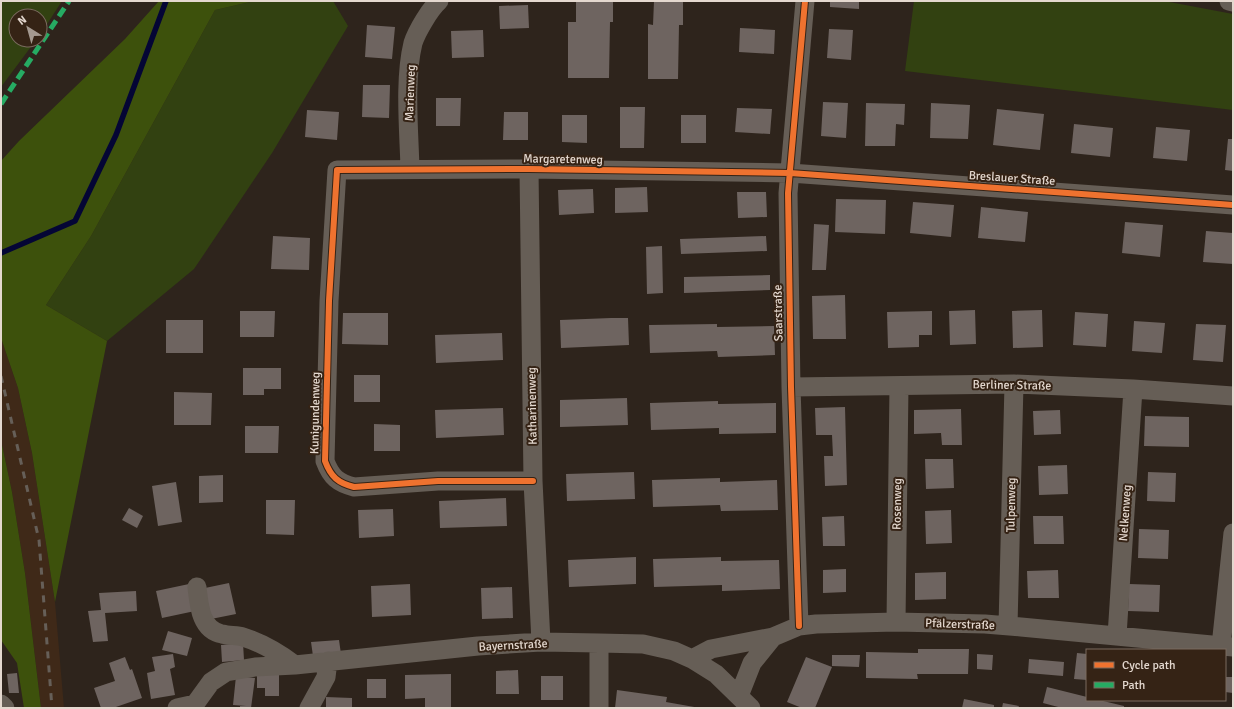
<svg xmlns="http://www.w3.org/2000/svg" width="1234" height="709" viewBox="0 0 1234 709" font-family="Signika,sans-serif">
	<style>
		.built { fill: #3f2918 }
		.green { fill: #324111 }
		.forest { fill: #3d510c }
		.lines { fill: none; stroke-linecap: round; stroke-linejoin: round }
		.stream { stroke: #040535; stroke-width: 5.5 }
		.building { fill: #6e6460 }
		.minor { stroke: #665e56; stroke-width: 19 }
		.rail { stroke: #665f58; stroke-width: 3; stroke-dasharray: 7 7; stroke-linecap: butt }
		.quiet { stroke: #26ab63; stroke-width: 5; stroke-dasharray: 10 5; stroke-linecap: butt }
		.cycleway-casing { stroke: #352315; stroke-width: 8 }
		.cycleway { stroke: #ef722f; stroke-width: 6 }
		.labels { text-anchor: middle; stroke-width: 4; stroke-linejoin: round; paint-order: stroke }
		.street-label { font-size: 12px; fill: #e4d8cf; stroke: #352315 }
	</style>
	<rect width="100%" height="100%" fill="#2e241c"/>
	<path class="built" d="M1 338 18 388 32 453 55 602 64 708H41L25 573 12 492 1 440Z"/>
	<path class="green" d="M1 1H62L40 35V16H16V40H36L1 87Z
		M254 1H333L348 26 272 153 194 269 107 341 46 305 91 236 215 10Z
		M914 1H1164L1233 14V110L905 71Z"/>
	<path class="forest" d="M159 1H254L215 10 91 236 46 305 107 341 55 602 32 453 18 388 1 338V161L19 141 125 39Z
		M1 440 12 492 25 573 41 708H24L17 663 1 640Z"/>
	<g class="lines">
		<path class="stream" d="M1 253 75 221 116 135 166 1"/>
	</g>
	<path class="building" d="M576 1H613V22H610L609 78H568V22H576Z
		M654 1H683V25H679L678 79H648V24L653 25Z
		M830 1H859V9L830 7Z
		M528 5 529 28 500 29 499 6Z
		M367 25 395 27 392 59 365 57Z
		M740 28 775 30 774 54 739 52Z
		M829 29 853 30 851 60 827 58Z
		M483 30 484 57 452 58 451 31Z
		M363 85H390L389 118 362 117Z
		M436 98H461L460 126H436Z
		M823 102 848 103 846 138 821 136Z
		M866 103 905 104 904 125 896 124 895 146H865Z
		M931 103 970 105 968 139 930 138Z
		M620 107H645L644 148H620Z
		M737 108 772 109 770 134 735 132Z
		M997 109 1044 114 1040 150 993 145Z
		M307 110 339 112 337 140 305 137Z
		M504 112H528V140H503Z
		M562 115H587V143L562 142Z
		M681 115H706V143H681Z
		M1074 124 1113 128 1110 157 1071 153Z
		M1156 127 1190 130 1187 161 1153 158Z
		M1228 139H1233V171L1225 170Z
		M647 187 648 212 615 213V188Z
		M593 189 594 213 559 215 558 190Z
		M737 192H766L767 217 738 218Z
		M836 199 886 200 885 234 835 232Z
		M913 202 954 205 951 237 910 233Z
		M981 207 1028 212 1025 242 978 238Z
		M1125 222 1163 225 1160 257 1122 253Z
		M814 224 829 225 826 270H812Z
		M1206 231 1233 233V264L1203 262Z
		M273 236 310 238 309 270 271 269Z
		M766 236 767 251 681 254 680 239Z
		M662 246 663 293 647 294 646 247Z
		M770 275V290L684 293V277Z
		M845 295 846 339H813L812 296Z
		M975 310 976 344 950 345 949 311Z
		M1042 310 1043 347 1013 348 1012 311Z
		M240 311H275L274 337H240Z
		M932 311V335H919V347L888 348 887 312Z
		M1075 312 1108 314 1106 347 1073 345Z
		M343 313H388V345L342 344Z
		M611 318H628L629 345 561 348 560 320Z
		M166 320H203V353H166Z
		M1134 321 1165 323 1162 353 1132 351Z
		M717 324V327L774 326 775 355 718 357 717 351 650 353 649 325Z
		M1196 324 1226 325 1223 362 1193 360Z
		M502 333 503 360 436 363 435 335Z
		M243 368H281V389H264V395H243Z
		M354 375H380V402H354Z
		M174 392 212 393 211 425H174Z
		M627 398 628 425 560 427V400Z
		M718 401V404L776 403V433L719 434V428L651 430 650 403Z
		M845 407 847 485 825 486 824 456H833L832 435H816L815 408Z
		M503 408 504 435 436 438 435 410Z
		M961 409 962 445H942L941 433 914 434V410Z
		M1060 410 1061 434 1034 435 1033 411Z
		M1145 416 1189 417V447L1144 446Z
		M374 424 400 425V451H374Z
		M245 426H279L278 453H245Z
		M925 459H953L954 488 926 489Z
		M1067 465 1068 494 1039 495 1038 466Z
		M634 472 635 499 567 501 566 474Z
		M1148 472 1176 473 1175 502 1147 501Z
		M223 475V502L199 503V476Z
		M720 478V482L777 480 778 510 721 511 720 505 653 507 652 480Z
		M176 482 182 522 158 526 152 486Z
		M506 498 507 526 440 528 439 501Z
		M266 500H295L294 535 266 534Z
		M129 508 143 516 137 528 122 520Z
		M393 509 394 536 359 538 358 510Z
		M951 510 952 543 926 544 925 511Z
		M844 516 845 546H823L822 517Z
		M1033 516H1063L1064 544H1034Z
		M1139 529 1169 530 1168 559 1138 558Z
		M636 557V584L569 587 568 560Z
		M721 557V561L779 560 780 589 722 591V585L654 587 653 559Z
		M846 569V592L823 593V570Z
		M1058 570 1059 598H1028L1027 571Z
		M946 572V599L915 600V573Z
		M229 583 236 614 211 619 205 588Z
		M189 584 195 611 162 618 156 591Z
		M410 584 411 615 372 617 371 586Z
		M1129 584 1160 585 1159 612 1128 611Z
		M512 587 513 618 482 619 481 588Z
		M136 591 137 611 105 613 108 641 93 642 88 611 101 610 99 593Z
		M168 631 192 638 187 656 162 650Z
		M339 640 341 654 313 656 311 642Z
		M243 643 244 660 222 662 221 645Z
		M918 649H969L968 674H917L918 679 866 678V652L918 653Z
		M1077 653 1087 654V680L1074 679Z
		M173 654 175 667 170 669 175 695 151 699 147 673 155 671 152 657Z
		M977 654 993 655 992 670 977 669Z
		M832 655H860L859 667 832 666Z
		M125 657 130 670 132 669 142 698 113 708H101L94 688 115 681 109 663Z
		M806 657 832 667 815 708H802L787 702Z
		M1029 659 1064 662 1063 676 1028 673Z
		M518 670 519 694H496V671Z
		M17 673 19 693H9L7 674Z
		M257 673H279V696H265V688H257Z
		M451 674V707L425 708V698L405 699V675Z
		M236 676 255 678 251 708H240V706H246L233 705Z
		M541 676H563V700H541Z
		M1225 677H1233V693L1225 692Z
		M367 679H386V698H367Z
		M1047 687 1087 697V700H1099L1124 706V708H1062L1043 703Z
		M617 690 667 697 666 702 700 708H615Z
		M326 697 352 698V708H326Z
		M964 699 994 705V708H962Z
		M1003 703 1019 706 1018 708H1002Z"/>
	<g class="lines">
		<path class="minor" d="M1229 1 1233 2
			M410 169C409 130 404 80 413 43 417 31 430 9 439 1
			M529 169 533 481 541 642
			M791 387 1014 384 1133 389 1233 396
			M533 481H438L354 487C338 483 331 477 325 461L329 301 337 170 529 169 790 173 1233 205
			M197 587C199 604 200 630 222 634 229 636 237 635 243 637 262 643 279 653 295 665
			M896 622 899 386
			M799 626 791 387 788 193 805 1
			M1008 626 1014 384
			M1117 636 1133 389
			M1221 646 1233 533
			M692 659 711 649 773 637 799 626 816 624 896 622 985 624 1021 627 1233 647
			M739 696 752 663 773 637
			M1 704 5 708
			M177 708 195 704 211 682 226 672 255 667 295 665 478 646 541 642 599 643 643 644 674 651 692 659 716 674 751 708
			M309 708 326 677 328 661
			M599 708V643"/>
		<path class="rail" d="M1 376 39 540 52 708"/>
		<path class="quiet" d="M1 104 69 1"/>
		<defs>
			<path id="cycleway" d="M533 481H438L354 487C338 483 331 477 325 461L329 301 337 170 529 169 790 173 1233 205
				M799 626 791 387 788 193 805 1"/>
		</defs>
		<use href="#cycleway" class="cycleway-casing"/>
		<use href="#cycleway" class="cycleway"/>
	</g>
	<g class="labels">
		<g class="street-label">
			<text transform="translate(410 93) rotate(-88)" y="4">Marienweg</text>
			<text transform="translate(563 159) rotate(1)" y="4">Margaretenweg</text>
			<text transform="translate(1012 178) rotate(4)" y="4">Breslauer Straße</text>
			<text transform="translate(778 313) rotate(-91)" y="4">Saarstraße</text>
			<text transform="translate(1012 385) rotate(1)" y="4">Berliner Straße</text>
			<text transform="translate(532 406) rotate(-91)" y="4">Katharinenweg</text>
			<text transform="translate(315 413) rotate(-89)" y="4">Kunigundenweg</text>
			<text transform="translate(897 504) rotate(-89)" y="4">Rosenweg</text>
			<text transform="translate(1011 505) rotate(-89)" y="4">Tulpenweg</text>
			<text transform="translate(1125 513) rotate(-86)" y="4">Nelkenweg</text>
			<text transform="translate(960 624) rotate(2)" y="4">Pfälzerstraße</text>
			<text transform="translate(513 645) rotate(-3)" y="4">Bayernstraße</text>
		</g>
	</g>
	<rect width="1234" height="709" fill="none" stroke="#e4d8cf" stroke-width="4"/>
	<rect x="1086" y="649" width="140" height="52" fill="#352315" stroke="#7b6b5f"/>
	<rect x="1094" y="662" width="20" height="6" fill="#ef722f" stroke="#7b6b5f"/>
	<text x="1122" y="669" font-size="12" fill="#e4d8cf">Cycle path</text>
	<rect x="1094" y="682" width="20" height="6" fill="#26ab63" stroke="#7b6b5f"/>
	<text x="1122" y="689" font-size="12" fill="#e4d8cf">Path</text>
	<g transform="translate(28 28) rotate(323)"><circle r="19" fill="#352315" stroke="#7b6b5f"/>
	<path d="M0-3L7 15L0 10L-7 15Z" fill="#a49990"/>
	<text y="-6" font-size="11" font-weight="bold" text-anchor="middle" fill="#e4d8cf">N</text>
	</g>
</svg>
